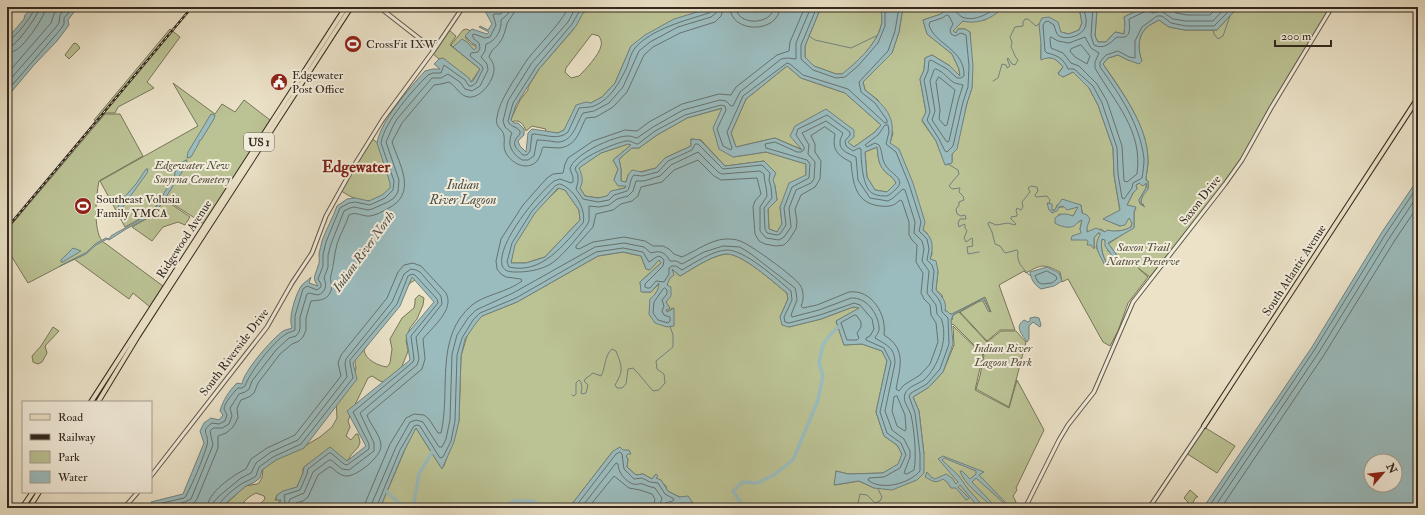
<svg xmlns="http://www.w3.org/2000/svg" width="1425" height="515" viewBox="0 0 1425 515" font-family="'IM FELL Double Pica',serif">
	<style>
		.green { fill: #bbc294; stroke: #77765a; fill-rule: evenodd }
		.water { fill: #9bbcbe; stroke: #71817e; fill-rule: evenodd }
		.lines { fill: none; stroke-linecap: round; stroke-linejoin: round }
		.shore { stroke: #67726e; stroke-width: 1 }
		.stream { stroke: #71817e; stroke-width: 1 }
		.river { stroke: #9bbcbe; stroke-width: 3.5 }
		.minor-casing { stroke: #615749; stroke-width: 5 }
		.major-casing { stroke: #33291f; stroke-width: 6 }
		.minor { stroke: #f2ecdb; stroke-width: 3 }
		.major { stroke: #ebe2c8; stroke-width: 4 }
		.rail-casing { stroke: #33291f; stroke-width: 2.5 }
		.rail { stroke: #f2ecdb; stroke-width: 1; stroke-dasharray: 3; stroke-linecap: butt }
		.labels { text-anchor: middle; stroke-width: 4; stroke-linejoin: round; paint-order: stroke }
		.shield { fill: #f2ecdb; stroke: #6c6457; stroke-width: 1 }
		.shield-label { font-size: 11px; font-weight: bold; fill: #33291f }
		.poi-label { font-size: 12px; fill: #33291f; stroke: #f2ecdb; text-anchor: start }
		.park-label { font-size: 12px; font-style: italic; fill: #554f3c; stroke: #f2ecdb }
		.street-label { font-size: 12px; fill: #33291f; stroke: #f2ecdb }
		.water-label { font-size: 13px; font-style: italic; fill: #4d4e47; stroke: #f2ecdb }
		.district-label { font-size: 16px; font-weight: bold; fill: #7a1f14; stroke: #f2ecdb }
	</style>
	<rect width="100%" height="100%" fill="#ebe2c8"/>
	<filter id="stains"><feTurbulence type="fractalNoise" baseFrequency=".005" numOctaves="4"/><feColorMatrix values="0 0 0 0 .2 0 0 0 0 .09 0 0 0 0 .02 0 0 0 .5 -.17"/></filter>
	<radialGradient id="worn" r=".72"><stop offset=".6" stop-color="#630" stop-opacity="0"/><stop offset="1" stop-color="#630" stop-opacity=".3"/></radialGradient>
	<path class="green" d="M592 7H711L631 46 615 83 602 97 591 103 567 125 564 130 558 133 545 132 546 129 532 126 526 131C524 125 519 118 512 122L511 119 520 100 528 90V87L539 69 573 30 579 15ZM592 34 599 36C601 39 602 43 601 46 599 55 586 69 579 76L571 78 565 72 566 68Z
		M821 7H881C881 13 883 20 881 26 876 45 857 62 843 74H836L814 66 805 57V46Z
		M903 7 948 8 941 14 923 20 927 34 952 54 959 69 960 77 950 66 932 55 925 58 924 70 920 79 926 112 922 121 936 141 946 165 952 162V154L962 124 967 103 972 88 970 32 965 29H958L956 33 953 31 963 21 985 20 1003 7H1079L1082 23 1079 30 1069 34 1060 32 1041 44V59C1052 56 1056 58 1063 67L1058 73 1063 77 1073 72 1089 88 1098 105 1113 148 1114 175 1120 211 1104 219 1120 226 1129 218 1132 222 1131 227C1124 231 1115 232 1107 231L1105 232 1101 229 1087 232C1087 223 1082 215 1081 205H1057L1055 210H1050L1052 213C1059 207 1061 205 1069 209L1079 206 1073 216 1059 214 1055 223 1069 227 1082 220 1080 229 1094 248V238L1098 233H1100L1101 235 1096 247 1106 267 1116 258V254L1108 244 1134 227V212L1136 208 1127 205 1133 193 1137 189 1136 185 1140 183H1146V188L1139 200 1140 204 1144 205 1141 203C1141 198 1144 192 1148 189V181L1146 180C1146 174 1148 168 1148 162 1148 127 1122 91 1103 64L1108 58 1118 55 1128 60 1142 61C1138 51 1137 37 1146 28 1149 25 1155 22 1159 20L1169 27 1185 30H1217L1238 7H1332L1242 160 1169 255 1166 256 1150 277 1138 268 1148 277 1128 303 1118 331 1110 346 1103 342 1068 279 1062 282 1060 272C1044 264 1042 264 1026 273L1024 271 999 285 1015 330H1000L987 341 960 312 980 301H983L988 311 991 312 985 297 952 314H950L945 311 942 295 936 290 938 271 930 259 932 254 927 233 923 230 890 143 893 133 878 100 865 90 863 82 892 53 899 32Z
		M1098 7H1145L1124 17 1125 23 1124 34 1115 32 1106 42H1098L1095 36 1097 8Z
		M170 29 180 37 147 82 154 88 118 107 115 113H105L97 122 94 120Z
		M466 29 471 31 465 37 471 44 476 46 477 47 475 50 454 48 451 45 463 30Z
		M449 30 456 36 450 45 480 69 471 82 443 58 439 59 432 53Z
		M74 43 77 44 80 48 69 59 65 55Z
		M787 66 801 78 845 93 881 125 875 132 854 147 848 143 803 150 775 138 736 147 731 133 746 99Z
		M173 83 215 114 222 104 235 112 244 100 270 120 204 224 162 197 152 212 125 227 100 181 198 126Z
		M723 108 733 157 766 152 806 164V175L780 207 782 224 777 232 769 229 768 209 777 200 775 186 764 161 725 166 701 140 691 139V146L665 158 656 168 628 175 626 182H621V169L619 159 632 148H639L657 135 687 118Z
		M105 114H120L143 156 99 181C96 196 93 229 102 241L163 286 150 307 133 293 129 299 74 259 28 283 7 249V230Z
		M372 139 378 143 398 179C394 184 389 193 384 196 368 205 354 200 340 190Z
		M628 144 631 145 613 160 618 169 614 180 626 186 624 188C616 189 614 193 607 196 600 199 592 197 585 196L580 188 578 168 601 153Z
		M877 147C878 154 878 163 883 169 887 175 893 176 896 183L887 192 875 190 867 177 865 152Z
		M559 188 565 190 579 210 580 220 545 257 526 263H511L513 247 533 214Z
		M165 200 190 217 185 225 178 222 163 227 152 241 132 227 153 215Z
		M1102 239 1105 240 1108 251 1112 254 1113 257 1108 265C1103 258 1100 247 1102 239Z
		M623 252 641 256 646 269 649 270 659 259 661 263 640 282 642 292H651L660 283 659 288 654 296 655 323 673 308 666 312 667 285 672 269 680 276C694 268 709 257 725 254 741 252 774 283 787 293L788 299 780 317 789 327 821 319 853 307 860 308 836 321 844 345 862 344 882 351 887 361 876 412 884 436 897 445 902 454 899 464 883 473 848 474 836 471 835 485 859 481 874 488 924 454 919 411 913 397 929 387 943 372 954 345 953 326 983 355 975 390 1009 408 1017 380 1044 430 1016 488 1017 490 1013 496 1016 502 1014 508H679V503H693L667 491 666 486 656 478V474L652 479 643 474 636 475 627 467 628 459 626 456 627 454 613 451 572 504 562 507 555 503 547 508H380L412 433 416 428 440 466H444L459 421 461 356 470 326 482 316 517 302 598 256Z
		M407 267 415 280 410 283 364 350C365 360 379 366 387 367L390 363 392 349 390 339 402 318 414 308 415 303V299L419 295 424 298 423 305 417 319 410 328 407 335 406 341 408 350 407 354 400 371 385 382 380 381 372 376 368 378 351 413 348 421 350 427 346 436 351 440 356 434H358L360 442C359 450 351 452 349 459L346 461 327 450C320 455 313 461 305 466L303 469V473L297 487 277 495 275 500H281L274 508H253L261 503 265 499 264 496 256 493C250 496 242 501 242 508H222L245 486 257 484 259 483 262 478 263 468 265 465 285 455 296 451 320 437 332 427 337 418 336 400 354 376 356 368 355 364V357Z
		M959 312 987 342 1001 331H1016L1026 342 1009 407 976 389 980 376 984 355 954 325 943 321 944 317 952 320 953 315Z
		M53 327 59 331 45 346 47 353 42 362 38 364 33 362 32 356 41 346Z
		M1204 427 1235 446 1217 473 1186 453Z
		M1190 490 1198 497H1196L1190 508H1179L1181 504 1185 506 1188 502 1184 498Z"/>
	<path class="water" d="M32 7H78L68 20 69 25 57 41 34 65 7 97V39L24 19 25 15Z
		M486 7H492L498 11 501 7H593L583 13 576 26 539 69 516 105 511 120 514 123H518L524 129V135L518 141 520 146 526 152 528 133 532 129 558 133 564 130 576 105 586 102 591 103 602 97 615 83 631 46 645 35 674 19 707 9 711 7H745V10L757 12 766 7H821L805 46V57L814 66 836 74H842C856 63 877 44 881 26 883 20 881 13 881 7H903L899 32 892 53 863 82 865 90C884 105 898 117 890 143L899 149 913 183 925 222 923 230C933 237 934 248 930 259L936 261 938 271 936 290C942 297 947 301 945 311H947L950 314H952L984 298 990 311 989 310 984 300H980L953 315 951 320 953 344 943 372 929 387 913 397 919 411 924 454V473L917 480 892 490 874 488 859 481 834 485 836 471 848 474 883 473 898 464 902 454 897 445 884 436 876 412 887 361 882 351 862 344 844 345 836 321 859 308 853 307 821 319 789 327 782 325 780 317 788 299 787 293C774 283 741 252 725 254 709 257 694 268 680 276L672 269 674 275 670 278 667 285 671 287V296L666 302 670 308 666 310 667 312 674 308V326L667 327 655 323 649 314 650 299C655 295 659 290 659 283L651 292H641L640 282 661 263 659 260 650 270 646 269 641 256 623 252 598 256 517 302 482 316 476 323 465 339 461 356 459 421 454 442 442 469 416 428 404 451 380 508H274L279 504 281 500H276L277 495 283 491 297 487 303 473 304 467 330 447 347 461 366 446 347 411 410 360 406 335 434 302 412 277 400 306 353 363 357 379 304 448 276 460 262 470 260 478 253 483 246 486 220 508H153L151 502 183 494 204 443 200 431 204 423 211 418 219 420 223 415 220 411C223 400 229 391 237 383L242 384C243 372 272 339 283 331 285 330 289 329 292 328 288 318 295 297 300 288 302 283 308 281 311 277L309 283 318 286C312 278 315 276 318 266 320 263 319 258 319 254 320 250 321 245 322 241 326 229 333 218 337 206L347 199 355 198 369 201 382 195 390 188V183L377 143C381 120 409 89 425 71L433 69H440L434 64 439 59 443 58 469 78 471 82 473 81 480 69 453 47 462 39 467 42 474 50 476 48V45L472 43 465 36 472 29 487 34 489 32 479 27 480 26 488 30 492 24 485 11ZM787 66 801 78 845 93 881 125 875 132 854 147 848 142 854 137V130L826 109 795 126 790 136 802 150 775 138 736 147 731 133 746 99ZM722 108 713 128 719 149 733 157 766 152 806 164V175L789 183 780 207 782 224 777 232 769 229 768 209 777 200 775 186 773 180 776 173 764 161 725 166 700 140 691 139V146L665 158 656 168 642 172 632 170 628 175 626 182 621 181V169L619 159 632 148H639L657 135 687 118ZM628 144 631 145 613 160 618 169 614 180 618 186H626L625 188 611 191 607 196 598 198 585 196 580 188C584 181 582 175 579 168L601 153ZM877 147C878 155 878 163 883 169 887 175 893 176 896 183L887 192 875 190 867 177 865 152ZM558 188 565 190 579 210 580 220 545 257 526 263H511L515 245 535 213Z
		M947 7H1003C994 18 977 25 963 21L953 31 956 33 958 29H965L970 32 973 66 972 88 967 103 957 149 952 154V163L945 165 936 141 922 120 926 112 920 79 924 70 925 58 932 55 950 66 960 76 959 69 952 54 927 34 923 20 941 14 948 8Z
		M1079 7H1098L1097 9 1095 36 1098 42H1106L1115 32 1124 34 1125 23 1124 17 1145 7H1238L1217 30H1185L1169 27 1159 20C1155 22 1149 25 1146 28 1137 37 1138 51 1142 61L1139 64 1128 60 1118 55 1108 58 1103 64C1122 93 1148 125 1148 161 1148 167 1146 174 1146 180L1148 181V189C1145 193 1141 197 1141 203L1145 207 1140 204 1139 200 1147 186 1146 183 1143 186 1139 183 1136 185 1137 189 1133 193 1127 205 1136 207 1134 212V228L1108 243 1116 254V258L1106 267C1101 257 1092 246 1100 235V233H1098L1094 238V249L1091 245H1087L1088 242 1087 240H1071L1072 236 1081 233 1080 229 1082 220C1078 221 1077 224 1074 226 1069 229 1059 226 1055 223V218C1061 213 1065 213 1073 216L1078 207 1067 210 1063 206 1059 207 1057 211 1052 213 1050 210H1049L1047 203 1052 204V210L1054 211 1062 199 1081 205 1082 213 1087 215 1090 219 1087 227V232L1096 228 1105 232 1107 230C1115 232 1124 231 1131 227L1132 223 1129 218 1125 225 1120 226 1103 219 1120 210 1114 175 1113 148 1098 105 1089 88 1073 72 1063 77 1058 74 1063 67C1056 59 1052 55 1041 60V44L1039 24 1042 18 1049 17 1058 22 1061 32 1069 34 1079 30 1082 23ZM1102 239 1105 240V246L1113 257 1108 265C1103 258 1100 247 1102 239Z
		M211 114 215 115 214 119 201 140 199 141V143L191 157 187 158 188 152Z
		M186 160H187C185 167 181 176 175 180 173 172 178 164 186 160Z
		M146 169H148L147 173 122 208 116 211 121 201 136 184Z
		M1418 179V508H1203L1312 347 1382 232ZM1371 461H1395V485H1371Z
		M173 182V186L166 197 153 215 126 229 109 240 107 239 96 245 86 254 60 266 87 252 95 244 106 238 109 239 111 236C122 229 142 220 151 212 161 205 163 189 173 182Z
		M73 248 81 251 63 262H61V260Z
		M1047 267 1059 273 1062 281 1054 286 1041 289C1035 285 1031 280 1030 272Z
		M1035 317 1039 318 1041 325 1040 327 1033 322 1029 326V339L1027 342C1022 334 1014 327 1024 320L1028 322 1030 321V318Z
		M620 447 623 450H629L631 454H628L626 456 628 459 627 467 636 475 643 474 652 479 656 474 658 476 656 478 661 480 668 491 679 497 688 496 693 503H680L679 508H673L672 506 652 508H547L555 503 562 507 572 504 613 451Z
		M943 456 984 472 979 475 980 476 1006 503 1005 504 976 478 972 482 991 502V504L990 505C980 495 964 484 960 471H962L970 479 976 474V471L944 458 942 460 959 476 968 489 985 508H979L960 485 958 487 969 498 968 499 966 500 956 488H951L947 482 943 479C935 484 933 481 925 477L927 472 931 477 935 479 946 474 952 478 956 484 958 482 940 461 938 459Z"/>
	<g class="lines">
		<path class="shore" d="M569 7C558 27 541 42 527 60 522 67 517 76 512 83 506 94 499 104 497 117 494 128 504 129 504 136 505 141 503 144 505 151 510 163 527 172 537 161 541 156 541 151 543 147 548 147 554 148 559 148 577 146 579 131 586 118L596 117 613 107 627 92 644 55 653 47 680 33 715 22 721 16 724 7
			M576 7 568 22 531 64 508 101 503 121 505 127 512 133C507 144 511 153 522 160H528L534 156 537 140C543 140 550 141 556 142 573 143 576 124 583 113L594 111 609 103 623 87 639 51 650 42 678 27 711 17 716 13 717 7
			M585 7 580 10 572 24 536 67 513 103 508 121C510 127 516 126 520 131V134C511 143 514 147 523 155H527L530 151 532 134C544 134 558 141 568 132L579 108C584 107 589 108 594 106 611 99 619 83 627 67 629 61 631 53 635 48 651 29 687 20 709 13L712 11V7
			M730 7C730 34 779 34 780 7
			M736 7C736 26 772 26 774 7
			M817 7 801 45V59L813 70 836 78 845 77 858 66 878 43 885 26V7
			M951 7 952 10C957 11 958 15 962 17 975 22 987 14 998 7
			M1083 7C1084 12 1087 18 1086 23 1086 34 1069 41 1059 36 1056 34 1055 28 1054 25L1048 21 1045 22 1043 25 1045 51 1047 53C1057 55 1064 59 1068 69H1074L1093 86 1102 103 1117 148 1118 174 1122 198 1124 199 1132 188 1133 183 1142 178C1143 172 1144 165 1144 159 1140 124 1120 95 1100 67V62L1106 55 1118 51 1129 57 1135 58V41L1142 27 1157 16H1162L1171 23 1186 26H1214L1233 7
			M1093 7 1091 36 1094 45C1104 50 1110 43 1117 37 1131 39 1130 31 1129 19L1144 12 1146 7
			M1151 7V11L1152 13 1161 11 1173 19 1186 21H1213L1226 7
			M1167 7 1176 13 1187 15H1210L1218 7
			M947 15 949 16 953 24 950 30 951 34 955 36 961 33 966 35 969 66 968 87 963 102 953 146 947 152 945 151 939 139 927 120 930 112 924 80 928 71 929 61 931 60 947 69 957 78H961L964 76C965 49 935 45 929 25L930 22 942 18Z
			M1051 37 1058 41 1069 43 1085 37 1091 48 1099 53 1095 62V68C1115 103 1143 130 1137 174L1127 182 1124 181 1122 146 1107 101 1097 84 1079 66 1071 63 1063 53 1051 48 1050 39Z
			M7 41C14 40 34 14 35 7
			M1081 45 1090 56 1087 64 1075 57 1070 51 1071 49Z
			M7 46C10 46 11 46 13 45 20 40 39 14 40 7
			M7 52C10 52 13 52 16 50 25 45 45 17 46 7
			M936 69C945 73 946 77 953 82 956 84 960 84 963 85L958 101 949 141 948 142 946 141 932 120 935 111 930 81 934 70Z
			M7 74 51 23 54 14 59 7
			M939 77 955 90 947 125 945 126 939 119 940 110 936 82Z
			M7 83 56 27 59 23 60 15 66 7
			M7 91 60 30 64 24V18L73 7
			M825 127 835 134C832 150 837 155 851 162 853 183 855 203 880 206 889 207 894 206 900 200L902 201 909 222V235L912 240 917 245 916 262 923 273 921 293 924 299 930 305 931 315 936 323 938 342 930 364 920 375 904 385 899 391 896 389C900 367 907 349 884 335 887 315 872 289 849 292L817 305 803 308 801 306C804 300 804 291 800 285 795 277 750 244 740 241 736 239 730 239 725 239 710 240 696 251 682 257L674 254 669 249 663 246H653L645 241 624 237 593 242 579 249 576 248V246L593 227 596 214 613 210 621 204 632 201 638 196 641 187 662 182 674 170 698 160 714 176 721 180 757 178 761 194 755 201 753 207 755 234 759 241 765 244 776 246 784 245 789 240 796 229 797 222 795 209 801 195 815 187 820 179 821 161 815 152V144L811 136Z
			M560 184C573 188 587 209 583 223 564 244 542 275 509 267L507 262 512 243 532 211 555 186Z
			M1047 271 1056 276 1057 279 1052 283 1042 284 1038 282 1035 276Z
			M665 288 667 290V294L662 300 664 306 662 311 664 315 670 317V321L668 323 658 320 653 313 654 302 663 289Z
			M855 315 857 316 861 322V327L857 333 859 338 857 340H847L841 323Z
			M897 396 905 415 906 429 905 431 897 426 892 411 894 397Z
			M156 508 158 504 184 498 186 496C194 480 202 462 207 445 210 434 199 432 212 423L219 424 225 421 227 415C226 413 225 411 224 409 224 403 234 392 238 388H242L245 386C250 372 273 342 286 334 289 332 292 332 295 330V316L303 289 307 286 317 290 321 287V284L318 279 323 266V255L326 242 340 208 349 203 355 202 370 205 385 198 393 190 394 181 381 143C384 122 413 90 428 75L433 73H441L444 65 465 80 469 86H472L476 83 483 69 482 66 470 56 471 53 478 52 480 48 479 43 474 39 472 35 474 34 485 38 490 37 496 25 493 15 494 14H501L504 10V7
			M163 508 185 502 191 499 213 445 210 431 213 428H222L229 424 232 416 230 408 239 394 245 392 249 389 252 381 276 350 289 338 296 336 299 332 300 328V317L307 294 309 293 318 295C326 292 327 285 324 278L328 267V255L331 244 344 211 350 208 354 207 368 210 372 209 388 202 394 198 398 192 399 180 386 142 393 126 397 119 432 78H441L448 74 460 82 465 89 472 91 480 86 488 70 487 64 481 57 485 51 486 44C496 41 502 30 501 20L508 14 509 7
			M188 508 193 504 197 499 218 448V436L226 433 233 427 238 418 237 408 241 400 249 397 254 393 258 383 280 354 292 344 299 341 303 337 306 330V318L311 301C318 300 326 301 330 293 334 286 329 281 331 275 334 265 334 255 337 244 340 234 346 225 349 215 356 211 363 217 370 216 376 215 382 212 387 209 418 194 400 166 392 142L402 123 434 85 441 84 449 82C456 86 459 95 468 97 481 99 495 79 494 68 494 63 491 60 489 57 493 46 495 50 500 42 504 37 505 30 507 24 509 18 515 15 515 7
			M207 508C207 493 233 475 246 469L251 459 267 448 295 435 341 376 338 363 341 355 387 298 398 272 404 265 413 263 421 266 446 293C455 310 432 327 423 339L425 359 422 369 367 415C370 425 381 435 381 446 381 457 357 476 347 476 340 476 336 471 331 467H329L318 475 308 497 303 501 296 503 294 508
			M213 508V503L218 497 241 478 251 473 256 463 271 452 298 440 347 377 345 364 346 359 392 302 404 274 411 269 416 270 420 272 441 296 442 304 416 337 419 359 417 365 360 413 374 443V451L349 470 342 469 331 460H329L313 472 304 493 290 499 287 508
			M218 508C218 501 238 485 245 482 249 480 252 479 256 476L259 467 273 457 301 444 353 378 350 363V360L397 304 408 276 412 274 415 275 437 299 438 303 411 336 414 359 413 362 353 412 369 444V449L347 465 344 464 331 453H329L308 469 307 474 300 490 284 495 285 502 280 508
			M365 508 366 501 390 444 406 418 414 414 424 415 429 419 438 433H441C451 390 434 337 472 305 484 295 508 292 522 281L521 279 506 277 501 274 497 269 496 261 501 239 523 205 547 178 553 174 563 173 565 164 568 158 593 141 625 130 637 131 649 122 682 104 719 94 731 95 736 87 777 55 789 51 790 42 805 7
			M371 508 372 503 396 447 410 422 416 420 423 422 439 447H442L446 439 450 420 452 354 457 335 468 318 476 310 513 293 595 247 624 243 644 247 651 253C660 250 665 252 670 261H676L682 264 704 252 723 246 740 247 751 254 795 288 796 292 797 300 791 315 792 317 819 310 851 298C866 297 878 313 879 327 880 332 876 335 875 338 886 345 895 347 895 363L885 411 892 430 904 439 910 451V457L904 473 907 474 914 470C917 456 914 428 911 415 909 408 902 401 905 394 907 387 918 384 924 380 938 367 948 340 942 321 942 318 938 316 937 314L936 305 927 293 929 271 922 261 924 249 922 241 914 233 915 222 905 190 903 189 893 198 888 201 870 198 858 180 856 157C850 154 839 151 840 142 840 139 842 136 843 133L826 121 802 133 809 145 808 154 815 162 814 179 811 183 796 190 789 208 791 227 784 237 779 240 766 238 760 231V207L767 196C767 188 764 181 764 174L760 171 722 174 718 172 698 152 671 165 660 176 644 181H636L633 191 628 196 617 199 609 205 599 207 589 206V221L587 225C579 236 560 259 549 265 539 270 528 272 517 272 511 272 504 272 502 265 497 243 538 194 554 181L560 179 571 183 573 182V177L570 169C572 155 615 135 629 136 632 136 635 138 637 138L653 127 683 110 720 100 726 101 731 106H733L740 92 781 59 787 58 796 59V43L811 7
			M376 508 400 450 414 426 417 425 420 426 440 458 443 457 451 441 455 421 457 355 462 338 473 320 480 313 516 298 596 252 623 248 643 252 649 262 658 256 661 257 664 260 663 266 645 284V287L647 288H650L656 281 664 282 669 274V268L672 266H676L682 270C694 263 712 251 726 250 744 249 777 279 791 291L792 300 784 317 785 322 789 323 820 315 854 303 860 305 872 319 874 329 870 336 866 338V340L884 348 891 362 880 412 887 433 901 443 906 455 900 468 884 477 869 478 868 480C881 491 909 484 920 471V454L915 413 909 396 911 393 927 384 940 369 949 344 948 318 942 312 941 304 938 298 932 291 934 271 932 265 927 260 929 249 927 239 919 231 921 222 909 184 896 152 886 144 889 132 888 125H885L878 135 865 145 867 147 875 143 879 145C883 152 881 159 886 166 890 173 906 179 897 188 894 191 891 194 887 196 883 196 878 196 874 194 862 190 861 159 861 149L859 148 853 151 846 146 845 141 850 135V132L827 115 798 129 796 135 804 147V150L801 152H797L775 142 765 144 766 148 807 160 810 164 809 178 792 187 784 208 786 225 780 234 777 235 767 233 765 229 764 208 772 198 771 187 769 180 770 173 762 165 723 169 698 144H695L692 150 668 161 658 172 642 176 634 175C629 180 631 187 627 191L614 195 609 200 598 202 583 199 576 189 578 182V175L575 169C578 158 615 143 626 141 631 140 634 144 638 144L655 131 685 115 721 105 725 106 726 110 717 129 723 146 731 150 732 148 727 132 743 96 787 63 790 64 803 75 848 89 885 123H887V120L875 103 861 92 859 82 888 51 895 31 899 7
			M572 508 576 506 616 454 620 452 622 454 624 469 634 479 642 478 650 482 658 483 665 494 674 499 673 501 665 503 664 508
			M581 508 616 463 618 464C618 472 625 481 633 484 637 485 640 483 643 484 647 486 651 487 655 488L662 498 659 508
			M588 508 614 476 629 488 640 490 652 494 655 499 653 508
			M1208 508 1315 349 1385 235 1418 186
			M1214 508 1319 352 1390 237 1418 195
			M1221 508 1324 355 1395 240 1418 206"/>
		<path class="stream" d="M1213 30 1214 34 1218 39 1223 36 1230 16
			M809 36 815 40 851 48 876 36
			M993 81 998 78 1002 64 1006 65 1007 68 1010 66 1007 59 1008 58 1012 64 1015 65 1018 60C1014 56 1014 52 1011 47L1012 42 1010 37 1015 27 1023 26V22L1025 19H1028L1036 26 1039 24
			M948 164 958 170 959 174 952 182 949 186 952 189 960 188 959 192 963 196 964 200 959 202V205L956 209 957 214 961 216 965 215 966 219H960L958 223 959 227 964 224 965 225V228L967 231 964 238 966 242 972 238 973 241 972 242 973 246 967 247 968 254 979 252
			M1030 275H1029C1023 268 1016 262 1018 252L1017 250 1005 253 1000 246 995 244 992 232 988 224 989 222 996 225 1008 223 1015 225 1016 224 1011 219V217L1017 216V214L1016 211 1017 208 1021 210 1023 207 1022 202 1030 192 1028 188 1031 186 1037 187 1038 191 1035 195 1036 197 1047 196 1050 200 1049 203
			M572 395 574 396 576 394V383L579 380 581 382 582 387 581 393 582 394 586 393 588 385 584 381 586 378 588 377 593 373 601 376C606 367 604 356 612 349L616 351C622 367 624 370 615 385L617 388H622L626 384 628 369 633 368C641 376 646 383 653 391L659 390 665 383 664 374 657 369 656 361 673 347V335L670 326
			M857 508 860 494 867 495 875 503 880 501 882 497 878 489"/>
		<path class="river" d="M386 491 400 504 408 508
			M413 508 419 474 432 452
			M501 508 514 501H534L542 508
			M747 508 740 502 733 491 743 482 757 483 774 475 793 460 818 400 823 376 819 362 823 345 831 334 838 327"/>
		<defs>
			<path id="minor" d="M379 7 434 50
				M151 476 267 327 292 283 312 253 326 216 355 164 383 119 434 50 463 7
				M124 508 138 492
				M1025 508 1059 440 1068 425 1094 392 1133 302 1225 184 1242 160 1271 108 1332 7
				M1149 508 1204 426"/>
			<path id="major" d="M91 402 346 7
				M98 402 138 336 351 7
				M1204 426 1418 98
				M22 508 33 492
				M29 508 39 492"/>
		</defs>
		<use href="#minor" class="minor-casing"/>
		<use href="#major" class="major-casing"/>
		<use href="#minor" class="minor"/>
		<use href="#major" class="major"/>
		<defs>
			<path id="rail" d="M7 228 192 7"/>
		</defs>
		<use href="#rail" class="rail-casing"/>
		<use href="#rail" class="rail"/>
	</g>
	<defs>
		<symbol id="stadium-disc" viewBox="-11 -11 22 22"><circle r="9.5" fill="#8f2418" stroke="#f2ecdb"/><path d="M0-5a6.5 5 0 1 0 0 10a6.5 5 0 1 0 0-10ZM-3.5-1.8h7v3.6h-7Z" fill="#fff"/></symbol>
		<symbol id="civic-disc" viewBox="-11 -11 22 22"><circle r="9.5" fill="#8f2418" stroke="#f2ecdb"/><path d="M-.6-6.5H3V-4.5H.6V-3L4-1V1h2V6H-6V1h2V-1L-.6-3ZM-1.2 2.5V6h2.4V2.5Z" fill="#fff"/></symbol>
	</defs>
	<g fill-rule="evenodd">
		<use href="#stadium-disc" x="343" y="34" width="20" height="20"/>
		<use href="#civic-disc" x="269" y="72" width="20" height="20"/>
		<use href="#stadium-disc" x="73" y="196" width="20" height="20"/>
	</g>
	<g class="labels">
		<rect class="shield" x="244" y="133" width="30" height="18" rx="3"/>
		<g class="shield-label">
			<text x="259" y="146">US 1</text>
		</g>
		<g class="poi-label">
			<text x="366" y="48">CrossFit IXW</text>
			<text x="292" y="79">Edgewater<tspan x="292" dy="14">Post Office</tspan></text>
			<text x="96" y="203">Southeast Volusia<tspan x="96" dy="14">Family YMCA</tspan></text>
		</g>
		<g class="park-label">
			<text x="192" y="169">Edgewater New<tspan x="192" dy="14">Smyrna Cemetery</tspan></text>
			<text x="1143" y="251">Saxon Trail<tspan x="1143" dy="14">Nature Preserve</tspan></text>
			<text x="1003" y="352">Indian River<tspan x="1003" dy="14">Lagoon Park</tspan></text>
		</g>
		<g class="street-label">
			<text transform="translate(1200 200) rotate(-52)" y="4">Saxon Drive</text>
			<text transform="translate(184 239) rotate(-57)" y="4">Ridgewood Avenue</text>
			<text transform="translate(1294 270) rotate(-57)" y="4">South Atlantic Avenue</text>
			<text transform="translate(234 352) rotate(-53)" y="4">South Riverside Drive</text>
		</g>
		<g class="water-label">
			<text x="463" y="189">Indian<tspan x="463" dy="15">River Lagoon</tspan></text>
			<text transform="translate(363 251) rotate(-54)" y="5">Indian River North</text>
		</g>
		<g class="district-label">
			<text x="356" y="172">Edgewater</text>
		</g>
	</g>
	<rect width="1425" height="515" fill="none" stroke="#ebe2c8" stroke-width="24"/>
	<rect x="8" y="8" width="1409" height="499" fill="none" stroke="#33291f" stroke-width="2"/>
	<rect x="12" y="12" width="1401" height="491" fill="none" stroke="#33291f"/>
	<rect x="22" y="401" width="130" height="92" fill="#f2ecdb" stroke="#a69e90"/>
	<rect x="30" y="414" width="20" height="6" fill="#ebe2c8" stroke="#a69e90"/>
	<text x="58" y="421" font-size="12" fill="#33291f">Road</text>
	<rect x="30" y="434" width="20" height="6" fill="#33291f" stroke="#a69e90"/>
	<text x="58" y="441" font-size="12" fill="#33291f">Railway</text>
	<rect x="30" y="451" width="20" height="12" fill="#bbc294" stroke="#a69e90"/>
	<text x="58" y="461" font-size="12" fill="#33291f">Park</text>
	<rect x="30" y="471" width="20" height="12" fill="#9bbcbe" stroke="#a69e90"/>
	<text x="58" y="481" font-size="12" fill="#33291f">Water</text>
	<g transform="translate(1383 473) rotate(62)"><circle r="19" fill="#f2ecdb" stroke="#a69e90"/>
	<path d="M0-3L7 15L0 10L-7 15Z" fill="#8f2418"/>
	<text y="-6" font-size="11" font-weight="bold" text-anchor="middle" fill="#33291f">N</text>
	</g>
	<path d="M1275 40v6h56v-6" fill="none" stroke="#33291f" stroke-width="2"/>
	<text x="1281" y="40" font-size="12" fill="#33291f" stroke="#f2ecdb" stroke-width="3" paint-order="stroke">200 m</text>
	<rect width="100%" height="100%" filter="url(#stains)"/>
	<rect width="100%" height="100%" fill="url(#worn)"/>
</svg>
